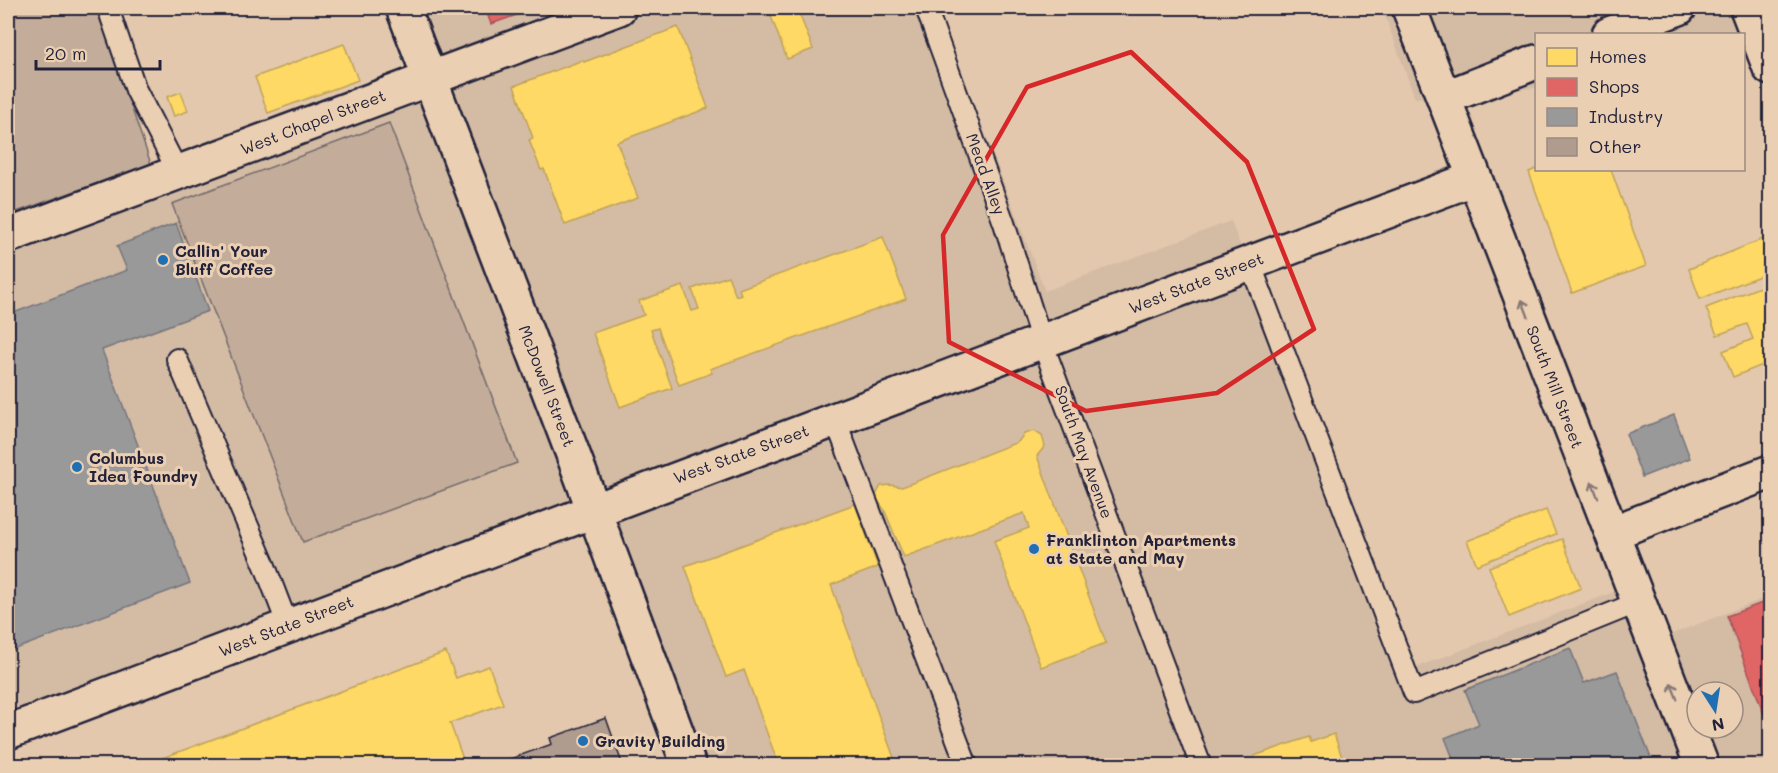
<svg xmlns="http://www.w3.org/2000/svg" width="1778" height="773" viewBox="0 0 1778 773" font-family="Mali,sans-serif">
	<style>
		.built { fill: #d4bba4; fill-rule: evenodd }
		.green { fill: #c3ad9a; stroke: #72686a; stroke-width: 1.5 }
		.homes { fill: #ffd966; stroke: #bda259; stroke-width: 1.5 }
		.shops { fill: #e06666; stroke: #a75259; stroke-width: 1.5 }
		.industry { fill: #999; stroke: #75757d; stroke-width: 1.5 }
		.building { fill: #b09c8f; stroke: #22223b; stroke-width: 1.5 }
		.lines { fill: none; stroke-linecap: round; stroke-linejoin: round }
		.lane-casing { stroke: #22223b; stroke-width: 24 }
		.street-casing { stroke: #22223b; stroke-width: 38 }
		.secondary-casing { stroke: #22223b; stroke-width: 38 }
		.lane { stroke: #ebcfb2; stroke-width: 20 }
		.street { stroke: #ebcfb2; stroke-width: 33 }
		.secondary { stroke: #ebcfb2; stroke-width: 33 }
		.oneway { stroke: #867876 }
		.marked { fill: none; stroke: #d62828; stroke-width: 4.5; stroke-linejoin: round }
		.poi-dot { fill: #1f6fb2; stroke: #ebcfb2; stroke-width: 2 }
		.labels { text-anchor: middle; stroke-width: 6; stroke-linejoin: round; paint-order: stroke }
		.street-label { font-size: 16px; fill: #22223b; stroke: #ebcfb2 }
		.poi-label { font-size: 16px; font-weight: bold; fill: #22223b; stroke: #ebcfb2; text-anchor: start }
	</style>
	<rect width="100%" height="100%" fill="#e3c8ad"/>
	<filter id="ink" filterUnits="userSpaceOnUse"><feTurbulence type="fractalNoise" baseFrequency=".0167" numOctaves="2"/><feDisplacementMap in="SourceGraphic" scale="12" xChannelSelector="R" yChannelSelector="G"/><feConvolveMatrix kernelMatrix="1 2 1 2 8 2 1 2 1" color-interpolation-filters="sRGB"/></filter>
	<g filter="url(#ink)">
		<path class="built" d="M403 8H937L1045 291 1231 221 1404 672 1635 584 1657 640 1770 596V765H686L597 528 231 662 8 748V215L151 164 160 186 431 84ZM1697 692H1733V728H1697Z
			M1382 8H1770V23L1733 34H1536V88L1415 98Z"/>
		<path class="green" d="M8 8H97L151 164 8 215Z
			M389 123 517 463 303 542 172 204Z"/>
		<path class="homes" d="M768 8H797L813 49 787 59Z
			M678 27 708 108 617 142 638 198 565 225 544 169 541 170 529 140 533 138 514 86 583 60 584 62Z
			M344 44 358 80 268 113 255 77Z
			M181 92 188 111 174 116 167 97Z
			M1536 169 1611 170 1646 266 1572 293 1529 172Z
			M1770 236V272L1700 299 1689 269Z
			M883 237 906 299 710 369 712 373 679 385 658 328 651 330 672 388 620 407 593 333 644 315 639 301 683 286 692 311 699 309 692 289 728 276 736 296 741 294 739 289Z
			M1770 283V362L1733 377 1723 351 1753 339 1747 324 1717 335 1706 308Z
			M1034 431 1042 436 1045 446 1037 456 1106 643 1041 667 994 541 1029 528 1024 513 904 557 884 509 875 497 881 486 891 485 902 487 1018 442 1024 434Z
			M855 504 878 567 831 585 897 766H779L744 670 726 677 685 566Z
			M1546 510 1556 534 1477 565 1467 541Z
			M1562 539 1581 588 1509 617 1489 567Z
			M446 652 456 678 489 666 503 704 450 723 463 759 446 766H141Z
			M1334 734 1345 766H1257L1254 756 1309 737 1311 742Z"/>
		<path class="shops" d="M485 8H537L491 24Z
			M1770 394V416L1763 396Z
			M1770 600V730L1727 616Z"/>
		<path class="industry" d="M176 223 208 311 102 350 190 583 8 652V315L127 270 117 246Z
			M1674 415 1690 458 1642 477 1626 434Z
			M1570 648 1584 683 1617 671 1654 766H1456L1445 738 1479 724 1465 690Z"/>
		<path class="building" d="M606 718 623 766H500L499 763 552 744 550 738Z"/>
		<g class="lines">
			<defs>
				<path id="lane" d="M108 8 136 90 178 172
					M926 8 1004 223 1042 342 1201 766
					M1250 263 1414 693 1639 602
					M177 359 265 566 288 626
					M835 419 967 766"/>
				<path id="street" d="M403 8 574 457 689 766
					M1409 8 1702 766
					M1609 34 1679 8
					M1444 98 1536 62
					M8 236 619 8
					M1612 533 1770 472
					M8 732 1475 178"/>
				<path id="secondary" d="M1747 8 1770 68"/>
			</defs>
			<use href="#lane" class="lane-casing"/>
			<use href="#street" class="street-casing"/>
			<use href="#secondary" class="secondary-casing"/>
			<use href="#lane" class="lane"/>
			<use href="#street" class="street"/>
			<use href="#secondary" class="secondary"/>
		</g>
		<defs><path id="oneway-shaft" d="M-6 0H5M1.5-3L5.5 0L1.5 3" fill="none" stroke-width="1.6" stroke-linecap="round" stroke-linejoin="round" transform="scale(1.5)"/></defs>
		<g class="oneway">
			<use href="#oneway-shaft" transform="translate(1525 308) rotate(-111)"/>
			<use href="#oneway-shaft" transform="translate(1595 490) rotate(-111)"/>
			<use href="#oneway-shaft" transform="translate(1674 691) rotate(-111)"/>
		</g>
	</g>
	<path class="marked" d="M1131 52 1247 162 1314 329 1217 393 1086 411 949 342 943 235 1027 87Z"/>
	<g class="poi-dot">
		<circle cx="163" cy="260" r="6"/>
		<circle cx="77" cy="467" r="6"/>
		<circle cx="1034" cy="549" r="6"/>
		<circle cx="583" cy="741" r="6"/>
	</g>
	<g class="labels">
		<g class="street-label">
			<text transform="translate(313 122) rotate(-21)" y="6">West Chapel Street</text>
			<text transform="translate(986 174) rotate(70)" y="6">Mead Alley</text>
			<text transform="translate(1196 283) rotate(-21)" y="6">West State Street</text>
			<text transform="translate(547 386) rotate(69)" y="6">McDowell Street</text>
			<text transform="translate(1555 387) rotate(69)" y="6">South Mill Street</text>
			<text transform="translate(1084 452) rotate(70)" y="6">South May Avenue</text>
			<text transform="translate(741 454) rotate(-20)" y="6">West State Street</text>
			<text transform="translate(286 626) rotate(-21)" y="6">West State Street</text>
		</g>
		<g class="poi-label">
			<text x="175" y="257">Callin' Your<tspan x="175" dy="18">Bluff Coffee</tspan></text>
			<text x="89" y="464">Columbus<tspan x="89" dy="18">Idea Foundry</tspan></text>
			<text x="1046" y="546">Franklinton Apartments<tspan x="1046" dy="18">at State and May</tspan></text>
			<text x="595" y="747">Gravity Building</text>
		</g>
	</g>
	<rect width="1778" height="773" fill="none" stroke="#ebcfb2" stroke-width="30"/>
	<rect x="15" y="15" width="1748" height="743" fill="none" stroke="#22223b" stroke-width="2" filter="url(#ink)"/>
	<rect x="1535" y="33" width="210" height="138" fill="#ebcfb2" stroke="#9b8a82" stroke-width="1.5"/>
	<rect x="1547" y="48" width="30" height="18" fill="#ffd966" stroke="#9b8a82" stroke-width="1.5"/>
	<text x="1589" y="63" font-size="18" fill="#22223b">Homes</text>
	<rect x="1547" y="78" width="30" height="18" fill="#e06666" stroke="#9b8a82" stroke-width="1.5"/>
	<text x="1589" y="93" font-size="18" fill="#22223b">Shops</text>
	<rect x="1547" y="108" width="30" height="18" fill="#999999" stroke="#9b8a82" stroke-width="1.5"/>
	<text x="1589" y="123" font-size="18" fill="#22223b">Industry</text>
	<rect x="1547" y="138" width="30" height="18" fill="#b09c8f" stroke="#9b8a82" stroke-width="1.5"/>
	<text x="1589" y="153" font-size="18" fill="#22223b">Other</text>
	<g transform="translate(1715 710) rotate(168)"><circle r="28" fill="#ebcfb2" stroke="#9b8a82" stroke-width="1.5"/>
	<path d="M0-4.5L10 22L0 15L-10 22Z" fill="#1f6fb2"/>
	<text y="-9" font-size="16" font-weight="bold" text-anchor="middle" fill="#22223b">N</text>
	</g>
	<path d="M36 60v9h124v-9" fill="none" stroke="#22223b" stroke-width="3"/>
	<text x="45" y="60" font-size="18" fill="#22223b" stroke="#ebcfb2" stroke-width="4.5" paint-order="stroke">20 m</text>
</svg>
